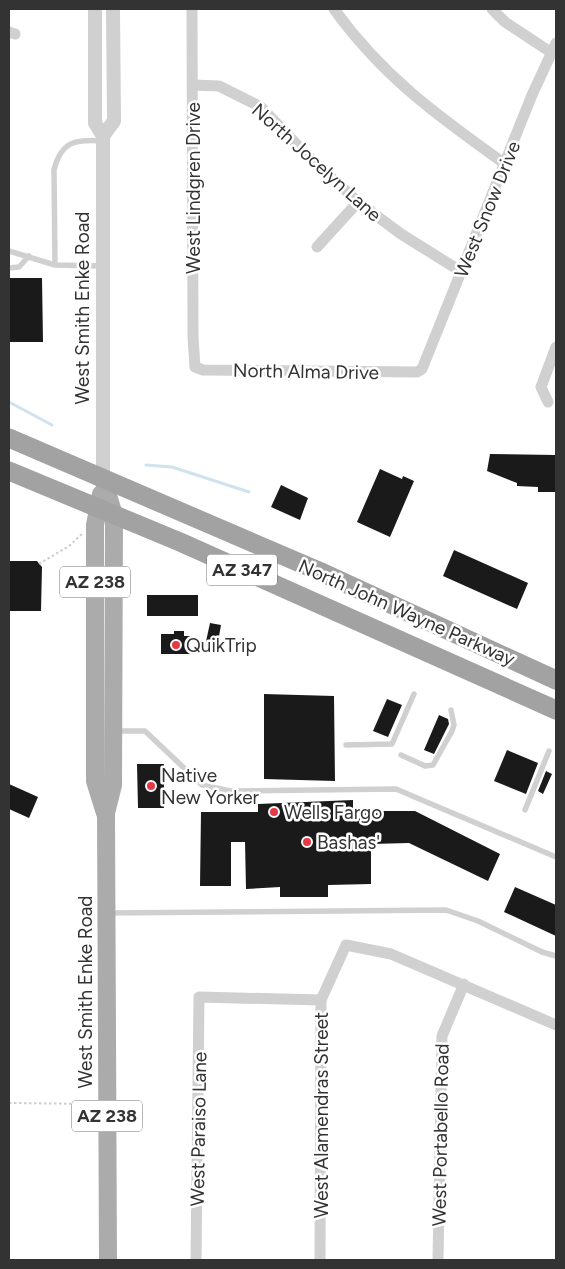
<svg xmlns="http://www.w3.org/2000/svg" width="565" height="1269" viewBox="0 0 565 1269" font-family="Figtree,sans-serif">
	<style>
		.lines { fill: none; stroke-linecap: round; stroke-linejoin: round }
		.stream { stroke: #cfe2ee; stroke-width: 3 }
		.building { fill: #1a1a1a }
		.path { stroke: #cdcdcd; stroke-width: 2; stroke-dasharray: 2.5 2.5; stroke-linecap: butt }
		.service { stroke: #d0d0d0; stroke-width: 5.5 }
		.minor { stroke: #d0d0d0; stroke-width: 11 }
		.tertiary { stroke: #d0d0d0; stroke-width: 14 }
		.primary { stroke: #ababab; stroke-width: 18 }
		.trunk { stroke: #a2a2a2; stroke-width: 19 }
		.poi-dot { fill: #e63946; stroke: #fff; stroke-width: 2 }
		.labels { text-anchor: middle; stroke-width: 5; stroke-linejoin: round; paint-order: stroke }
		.shield { fill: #fff; stroke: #707070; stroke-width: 1 }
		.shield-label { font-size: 18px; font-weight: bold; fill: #333 }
		.street-label { font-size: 19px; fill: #333; stroke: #fff }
		.poi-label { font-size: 19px; fill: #333; stroke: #fff; text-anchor: start }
	</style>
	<rect width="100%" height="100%" fill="#fff"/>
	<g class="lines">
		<path class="stream" d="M9 402 52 425
			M146 465 172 467 249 492"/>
	</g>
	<path class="building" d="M9 278H42L43 342H9Z
		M490 454 556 455V492H538V487L517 486V483L487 471Z
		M380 469 402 479 403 476 414 481 390 537 357 522Z
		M281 485 308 498 300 520 271 507Z
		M454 550 528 583 517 609 443 576Z
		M9 561H37L42 567 41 611H9Z
		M147 595H198V616H147Z
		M210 623 221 625 217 648 205 646Z
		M174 631H184V636H191V654H161V634H174Z
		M264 694 334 696 335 781 264 779Z
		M387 699 402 705 388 737 373 731Z
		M439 715 448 719 449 724 434 754 424 750Z
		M507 750 538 763 526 794 494 781Z
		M137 764H164V808H138Z
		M546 771 552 774 543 794 538 791Z
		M9 784 38 797 29 818 9 809Z
		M353 800V811H415L500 854 488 881 409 843 371 844V884L328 885V897H280V887L246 889 245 842H231V886H200L201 812H258V804Z
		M515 887 556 905V936L504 912Z"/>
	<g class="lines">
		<path class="path" d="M39 564 69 546 82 534
			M9 1103 94 1104"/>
		<path class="service" d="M9 251 55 265 102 266
			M55 265 54 170C61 141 76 139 103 141
			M9 268 19 267 29 256
			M114 731H145L202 785 230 791 396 789 556 857
			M346 745 392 744 414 694
			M401 755 425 766 433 765 452 731 454 725 451 710
			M525 810 549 751
			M108 913 446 910 478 921 542 952 556 956"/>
		<path class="minor" d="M192 9 193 337 195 367 203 370 417 372 422 369 532 95 556 43
			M334 9C383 77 438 116 505 164
			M492 9 505 22 552 53
			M9 32 15 34
			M192 85 219 86 261 107 305 153 358 202 401 234 462 272
			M317 247 358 202
			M548 402 541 387 556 347
			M196 1260 199 997 321 1000
			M320 1260 321 1000 346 945 391 954 556 1025
			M438 1260 442 1036 464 984"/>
		<path class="tertiary" d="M95 9V123L103 136V479
			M103 136 114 121 113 9"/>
		<path class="primary" d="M103 479 114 515 113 785 106 813 108 1260
			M101 494 95 525V781L105 813"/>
		<path class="trunk" d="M9 438 321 572 556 680
			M9 471 180 542 556 710"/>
	</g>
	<g class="poi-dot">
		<circle cx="176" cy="645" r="5"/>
		<circle cx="151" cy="786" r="5"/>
		<circle cx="274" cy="812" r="5"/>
		<circle cx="307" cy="842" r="5"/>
	</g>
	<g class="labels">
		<g class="shield">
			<rect x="207" y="554.5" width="70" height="31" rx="4"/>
			<rect x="60" y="566.5" width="70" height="31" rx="4"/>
			<rect x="72" y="1100.5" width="70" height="31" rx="4"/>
		</g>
		<g class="shield-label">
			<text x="242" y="576">AZ 347</text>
			<text x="95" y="588">AZ 238</text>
			<text x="107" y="1122">AZ 238</text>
		</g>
		<g class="street-label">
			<text transform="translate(317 162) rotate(42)" y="7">North Jocelyn Lane</text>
			<text transform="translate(193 188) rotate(-90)" y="7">West Lindgren Drive</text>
			<text transform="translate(487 209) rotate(-68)" y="7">West Snow Drive</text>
			<text transform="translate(82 308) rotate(-90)" y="7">West Smith Enke Road</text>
			<text transform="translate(306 371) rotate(1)" y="7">North Alma Drive</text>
			<text transform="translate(407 612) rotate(24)" y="7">North John Wayne Parkway</text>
			<text transform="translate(85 992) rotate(-90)" y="7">West Smith Enke Road</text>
			<text transform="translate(321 1115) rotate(-90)" y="7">West Alamendras Street</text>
			<text transform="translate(198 1129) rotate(-89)" y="7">West Paraiso Lane</text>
			<text transform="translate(440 1135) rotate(-89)" y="7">West Portabello Road</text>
		</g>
		<g class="poi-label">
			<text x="186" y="652">QuikTrip</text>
			<text x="161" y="782">Native<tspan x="161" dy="22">New Yorker</tspan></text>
			<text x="284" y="819">Wells Fargo</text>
			<text x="317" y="849">Bashas'</text>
		</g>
	</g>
	<rect width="565" height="1269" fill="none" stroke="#333333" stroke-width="20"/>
</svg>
